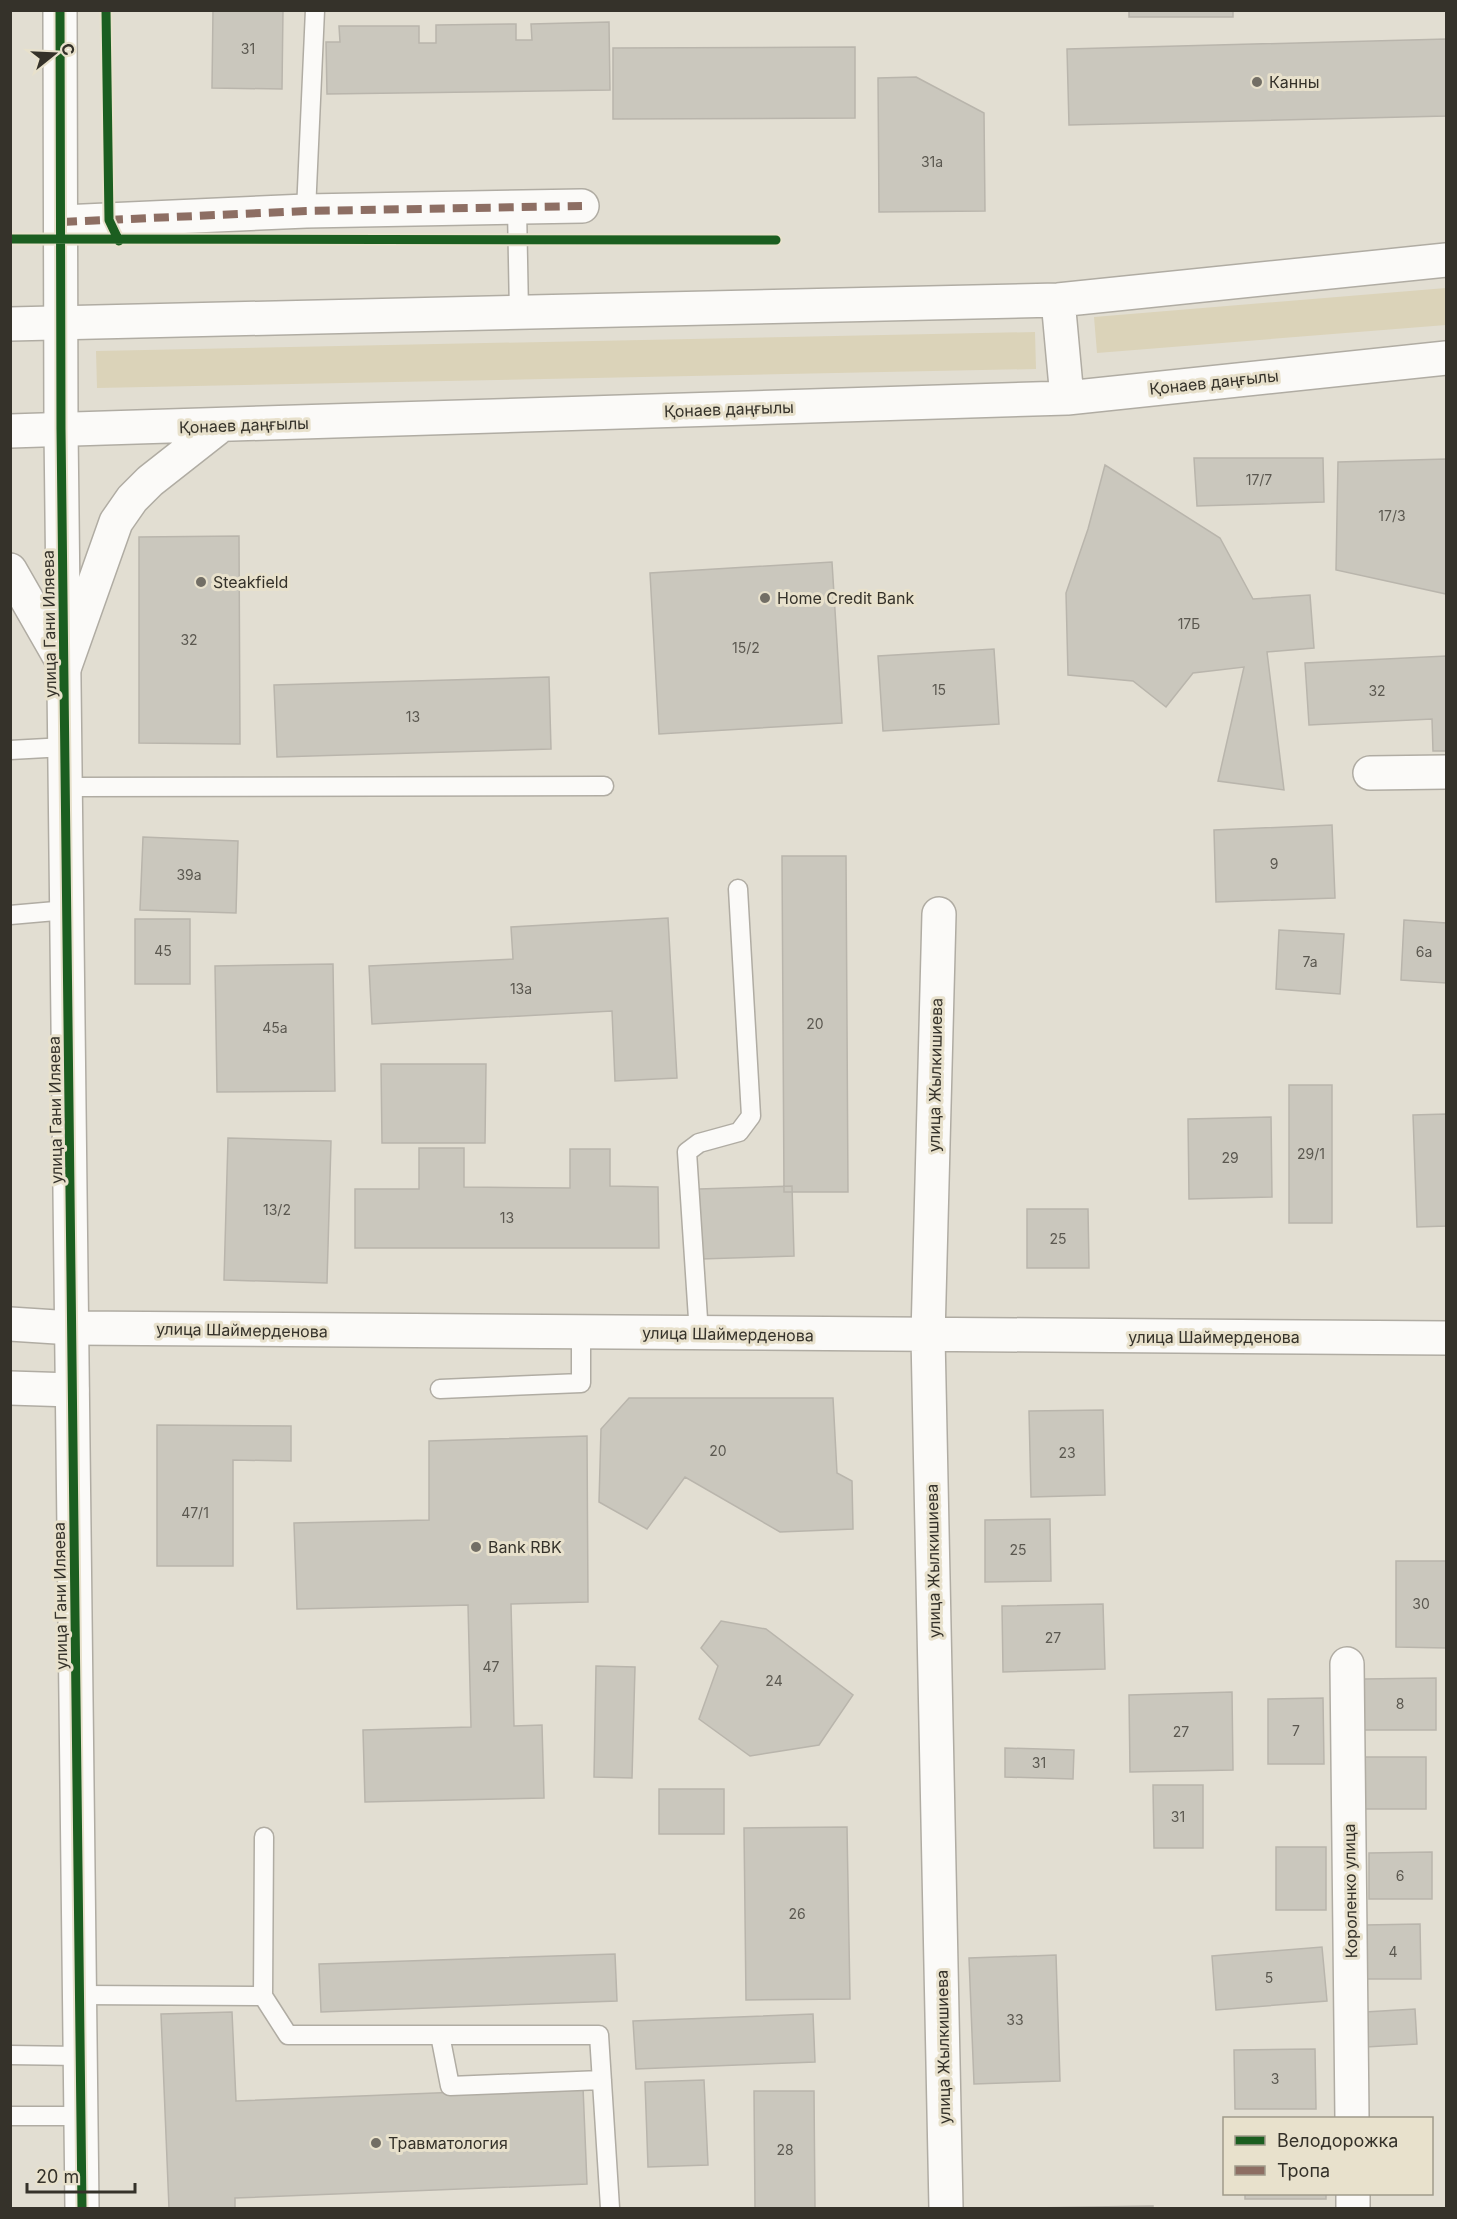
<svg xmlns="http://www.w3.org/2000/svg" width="1457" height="2219" viewBox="0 0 1457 2219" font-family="Inter,sans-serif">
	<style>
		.green { fill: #dbd3b9 }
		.building { fill: #cac7bd; stroke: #b9b5ac; stroke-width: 1.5 }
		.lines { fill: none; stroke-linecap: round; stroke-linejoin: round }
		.service-casing { stroke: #b0aca3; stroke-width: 21 }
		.minor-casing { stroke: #b0aca3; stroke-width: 36 }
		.tertiary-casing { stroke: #b0aca3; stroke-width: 36 }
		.primary-casing { stroke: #b0aca3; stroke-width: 36 }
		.service { stroke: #fbfaf8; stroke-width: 18 }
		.minor { stroke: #fbfaf8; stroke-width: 33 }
		.tertiary { stroke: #fbfaf8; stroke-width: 33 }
		.primary { stroke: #fbfaf8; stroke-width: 33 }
		.quiet { stroke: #8d6e63; stroke-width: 8; stroke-dasharray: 15 8; stroke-linecap: butt }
		.cycleway-casing { stroke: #e8e1cc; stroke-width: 13 }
		.cycleway { stroke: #1b5e20; stroke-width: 9 }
		.poi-dot { fill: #726e65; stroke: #e8e1cc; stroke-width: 2 }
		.labels { text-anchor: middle; stroke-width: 6; stroke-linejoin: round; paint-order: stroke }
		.number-label { font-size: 14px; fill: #5b5850 }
		.poi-label { font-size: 16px; fill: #35322a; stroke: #e8e1cc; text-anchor: start }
		.street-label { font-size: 16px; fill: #35322a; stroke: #e8e1cc }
	</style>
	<rect width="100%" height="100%" fill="#e2ded2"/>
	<path class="green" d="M1446 288V325L1097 353 1094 317Z
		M1035 332 1036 369 97 388 96 351Z"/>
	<path class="building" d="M213 10H283L282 89 212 88Z
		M1129 10H1233V17H1129Z
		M609 22 610 90 327 94 326 42H340L339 26H419V43H436V25L516 24V40H532L531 24Z
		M1446 39V116L1069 125 1067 49Z
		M855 47V118L613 119V48Z
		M916 77 984 113 985 211 879 212 878 78Z
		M1194 458H1323L1324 502 1197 506Z
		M1446 459V594L1336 570 1338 462Z
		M1105 465 1220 538 1253 599 1310 595 1314 648 1267 652 1284 790 1218 781 1244 667 1193 673 1166 707 1133 681 1068 675 1066 593 1088 529Z
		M239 536 240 744 139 743V537Z
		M832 562 842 723 659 734 650 573Z
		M994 649 999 724 883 731 878 656Z
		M1446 656V751H1433L1432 719 1309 725 1305 663Z
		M549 677 551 749 277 757 274 685Z
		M1332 825 1335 898 1216 902 1214 830Z
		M143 837 238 841 236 913 140 910Z
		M782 856H846L848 1192H784Z
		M668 918 677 1078 615 1081 612 1011 372 1024 369 966 513 959 511 927Z
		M135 919H190V984H135Z
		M1404 920 1446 923V983L1401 980Z
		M1279 930 1344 934 1340 994 1276 989Z
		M333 964 335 1091 217 1092 215 966Z
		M381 1064H486L485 1143H382Z
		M1289 1085H1332V1223H1289Z
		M1446 1114V1226L1417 1227 1413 1115Z
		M1271 1117 1272 1197 1189 1199 1188 1119Z
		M228 1138 331 1141 327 1283 224 1280Z
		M419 1148H464V1187L570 1188V1149H610V1186L658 1187 659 1248H355V1189H419Z
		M792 1186 794 1256 701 1259 699 1189Z
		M1027 1209H1088L1089 1268H1027Z
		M629 1398H833L837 1473 852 1481 853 1529 780 1532 685 1477 647 1529 599 1502 601 1429Z
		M1103 1410 1105 1495 1031 1497 1029 1411Z
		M157 1425 291 1426V1461L233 1460V1566H157Z
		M587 1436 588 1602 511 1604 514 1726 542 1725 544 1798 365 1802 363 1730 471 1727 468 1605 297 1609 294 1523 429 1520V1441Z
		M1050 1519 1051 1581 985 1582V1520Z
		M1396 1561H1446V1648L1396 1647Z
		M1103 1604 1105 1669 1003 1672 1002 1606Z
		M721 1621 766 1629 853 1695 819 1745 750 1756 699 1719 718 1666 701 1648Z
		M596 1666 635 1667 632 1778 594 1777Z
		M1436 1678V1730H1364V1679Z
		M1232 1692 1233 1770 1130 1772 1129 1695Z
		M1323 1698 1324 1764H1268V1699Z
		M1005 1748 1074 1750 1073 1779 1005 1777Z
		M1354 1757H1426V1809H1354Z
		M1153 1785H1203V1848H1154Z
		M659 1789H724V1834H659Z
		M847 1827 850 1999 746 2000 744 1828Z
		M1276 1847H1326V1910H1276Z
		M1432 1852V1899H1369V1853Z
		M1420 1924 1421 1979H1366L1365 1925Z
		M1322 1947 1327 2001 1216 2010 1212 1956Z
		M615 1954 617 2001 321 2012 319 1964Z
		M1056 1955 1060 2081 974 2084 969 1958Z
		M1415 2009 1417 2044 1366 2047 1365 2012Z
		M232 2012 236 2101 583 2087 587 2184 235 2198V2208H169L161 2014Z
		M813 2014 815 2062 636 2069 633 2021Z
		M1315 2049 1316 2109H1235L1234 2050Z
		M704 2080 708 2165 648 2167 645 2082Z
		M754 2091H814L815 2208H755Z
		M1245 2194H1326V2199H1245Z
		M1153 2206V2208H1030Z"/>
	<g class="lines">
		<defs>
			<path id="service" d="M517 208 519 313
				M306 211 315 10
				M10 750 65 747
				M66 787 604 786
				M10 915 67 910
				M699 1334 687 1152 699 1143 739 1132 751 1116 738 889
				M440 1389 581 1383V1333
				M264 1837 263 1996 288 2035H599L610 2208
				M80 1995 263 1996
				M440 2035 450 2086 602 2080
				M10 2055 80 2056
				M10 2116H81"/>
			<path id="minor" d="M62 222 306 211 582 206
				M1370 773 1446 772
				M939 914 928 1336 946 2208
				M10 1324 72 1328 1446 1338
				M10 1388 72 1390
				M1347 1664 1352 2118
				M1353 2194V2208"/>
			<path id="tertiary" d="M60 10 61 429 82 2208"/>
			<path id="primary" d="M1058 300 1067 398
				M10 324 1058 300 1446 260
				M10 431 1067 398 1446 358
				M10 570 65 666 116 522 132 499 150 481 220 426"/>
		</defs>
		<use href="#service" class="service-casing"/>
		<use href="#minor" class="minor-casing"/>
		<use href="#tertiary" class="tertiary-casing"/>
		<use href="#primary" class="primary-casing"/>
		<use href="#service" class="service"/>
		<use href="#minor" class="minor"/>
		<use href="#tertiary" class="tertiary"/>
		<use href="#primary" class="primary"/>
		<path class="quiet" d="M62 222 306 211 582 206"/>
		<defs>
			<path id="cycleway" d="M60 10 61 429 82 2208
				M106 10 109 220 119 241
				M10 239 776 240"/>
		</defs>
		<use href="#cycleway" class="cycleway-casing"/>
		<use href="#cycleway" class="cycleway"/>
	</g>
	<g class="poi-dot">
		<circle cx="1257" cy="82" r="6"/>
		<circle cx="201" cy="582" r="6"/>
		<circle cx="765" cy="598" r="6"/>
		<circle cx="476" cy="1547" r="6"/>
		<circle cx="376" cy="2143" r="6"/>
	</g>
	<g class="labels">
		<g class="number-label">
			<text x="248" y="54">31</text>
			<text x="932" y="167">31а</text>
			<text x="1259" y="485">17/7</text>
			<text x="1392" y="521">17/3</text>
			<text x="1189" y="629">17Б</text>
			<text x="189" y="645">32</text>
			<text x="746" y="653">15/2</text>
			<text x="939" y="695">15</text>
			<text x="1377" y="696">32</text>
			<text x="413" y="722">13</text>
			<text x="1274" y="869">9</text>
			<text x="189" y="880">39а</text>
			<text x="163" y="956">45</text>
			<text x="1424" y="957">6а</text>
			<text x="1310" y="967">7а</text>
			<text x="521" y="994">13а</text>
			<text x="815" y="1029">20</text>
			<text x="275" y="1033">45а</text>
			<text x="1311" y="1159">29/1</text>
			<text x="1230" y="1163">29</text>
			<text x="277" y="1215">13/2</text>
			<text x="507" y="1223">13</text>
			<text x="1058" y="1244">25</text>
			<text x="718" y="1456">20</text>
			<text x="1067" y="1458">23</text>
			<text x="195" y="1518">47/1</text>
			<text x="1018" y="1555">25</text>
			<text x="1421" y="1609">30</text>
			<text x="1053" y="1643">27</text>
			<text x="491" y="1672">47</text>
			<text x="774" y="1686">24</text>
			<text x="1400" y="1709">8</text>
			<text x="1296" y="1736">7</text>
			<text x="1181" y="1737">27</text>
			<text x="1039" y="1768">31</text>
			<text x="1178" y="1822">31</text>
			<text x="1400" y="1881">6</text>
			<text x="797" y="1919">26</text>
			<text x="1393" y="1957">4</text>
			<text x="1269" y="1983">5</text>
			<text x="1015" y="2025">33</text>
			<text x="1275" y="2084">3</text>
			<text x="785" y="2155">28</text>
		</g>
		<g class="poi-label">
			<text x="1269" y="88">Канны</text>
			<text x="213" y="588">Steakfield</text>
			<text x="777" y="604">Home Credit Bank</text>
			<text x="488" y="1553">Bank RBK</text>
			<text x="388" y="2149">Травматология</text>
		</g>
		<g class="street-label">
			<text transform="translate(1214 382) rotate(-6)" y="6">Қонаев даңғылы</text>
			<text transform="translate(729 409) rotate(-2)" y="6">Қонаев даңғылы</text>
			<text transform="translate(244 425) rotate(-2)" y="6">Қонаев даңғылы</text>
			<text transform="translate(49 624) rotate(-91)" y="6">улица Гани Иляева</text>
			<text transform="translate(935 1075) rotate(-89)" y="6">улица Жылкишиева</text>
			<text transform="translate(55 1110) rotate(-91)" y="6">улица Гани Иляева</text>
			<text transform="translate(242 1330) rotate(1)" y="6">улица Шаймерденова</text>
			<text transform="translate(728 1334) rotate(1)" y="6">улица Шаймерденова</text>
			<text x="1214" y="1343">улица Шаймерденова</text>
			<text transform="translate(933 1561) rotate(-91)" y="6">улица Жылкишиева</text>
			<text transform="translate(60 1596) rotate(-91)" y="6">улица Гани Иляева</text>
			<text transform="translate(1350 1891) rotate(-91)" y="6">Короленко улица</text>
			<text transform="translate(943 2047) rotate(-91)" y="6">улица Жылкишиева</text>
		</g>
	</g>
	<rect width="1457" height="2219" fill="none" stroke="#35322a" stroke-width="24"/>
	<rect x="1223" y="2117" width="210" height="78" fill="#e8e1cc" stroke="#a09b8b" stroke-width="1.5"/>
	<rect x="1235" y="2136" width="30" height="9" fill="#1b5e20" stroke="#a09b8b" stroke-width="1.5"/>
	<text x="1277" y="2147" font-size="18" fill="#35322a">Велодорожка</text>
	<rect x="1235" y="2166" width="30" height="9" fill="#8d6e63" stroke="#a09b8b" stroke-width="1.5"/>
	<text x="1277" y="2177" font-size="18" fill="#35322a">Тропа</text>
	<g transform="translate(54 54) rotate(72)" stroke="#e8e1cc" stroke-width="4.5" paint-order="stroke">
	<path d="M0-4.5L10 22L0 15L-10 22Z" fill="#35322a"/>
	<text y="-9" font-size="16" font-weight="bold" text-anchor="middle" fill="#35322a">С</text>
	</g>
	<path d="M27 2183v9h108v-9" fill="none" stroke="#35322a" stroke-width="3"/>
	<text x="36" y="2183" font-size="18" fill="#35322a" stroke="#e8e1cc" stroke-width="4.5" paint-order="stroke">20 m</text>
</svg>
